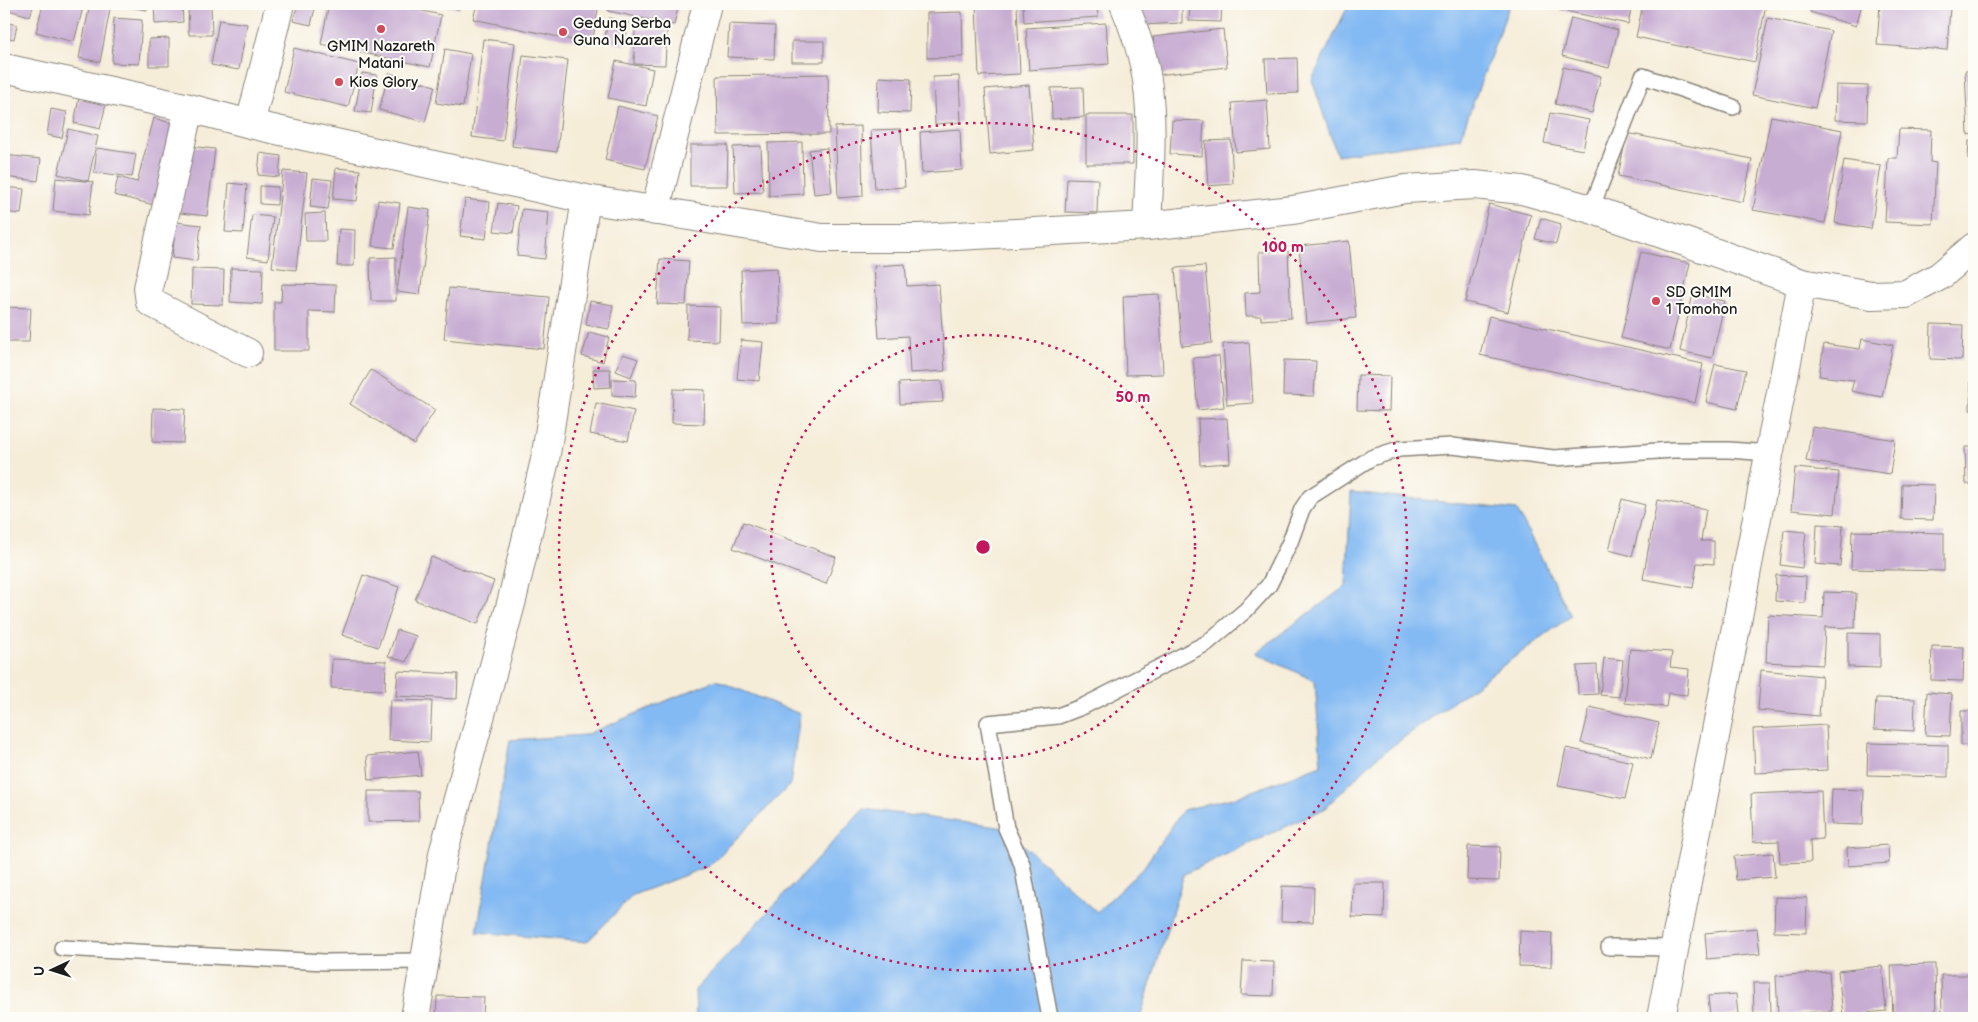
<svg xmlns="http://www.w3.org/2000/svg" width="1978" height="1022" viewBox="0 0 1978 1022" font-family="'Balsamiq Sans',sans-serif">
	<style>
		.water { fill: #84baf3; stroke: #506b88 }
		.building { fill: #c8add3 }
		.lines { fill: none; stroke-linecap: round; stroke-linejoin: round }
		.lane-casing { stroke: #89847a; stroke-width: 18 }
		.street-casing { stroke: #89847a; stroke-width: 30 }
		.lane { stroke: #fff; stroke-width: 15 }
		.street { stroke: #fff; stroke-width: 28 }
		.ring { fill: none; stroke: #c2185b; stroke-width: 2.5; stroke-dasharray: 2.5 5 }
		.poi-dot { fill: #d1495b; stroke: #fdfcf7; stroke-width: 2 }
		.labels { text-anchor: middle; stroke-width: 4; stroke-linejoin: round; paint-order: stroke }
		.poi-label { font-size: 15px; fill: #1c1c1c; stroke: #fdfcf7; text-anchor: start }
		.centre { fill: #c2185b; stroke: #fdfcf7; stroke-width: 2.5 }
		.ring-label { font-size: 15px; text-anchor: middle; font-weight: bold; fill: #c2185b; stroke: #fdfcf7; stroke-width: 4; stroke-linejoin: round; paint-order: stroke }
	</style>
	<rect width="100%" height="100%" fill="#fdfcf7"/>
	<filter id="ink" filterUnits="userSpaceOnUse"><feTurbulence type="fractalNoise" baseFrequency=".02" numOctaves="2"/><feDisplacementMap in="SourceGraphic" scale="10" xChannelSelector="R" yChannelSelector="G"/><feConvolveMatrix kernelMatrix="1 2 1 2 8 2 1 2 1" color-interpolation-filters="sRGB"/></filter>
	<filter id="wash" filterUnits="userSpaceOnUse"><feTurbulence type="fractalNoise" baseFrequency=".0096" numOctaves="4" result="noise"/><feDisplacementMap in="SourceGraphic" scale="20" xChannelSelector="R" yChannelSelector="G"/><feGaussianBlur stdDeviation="1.12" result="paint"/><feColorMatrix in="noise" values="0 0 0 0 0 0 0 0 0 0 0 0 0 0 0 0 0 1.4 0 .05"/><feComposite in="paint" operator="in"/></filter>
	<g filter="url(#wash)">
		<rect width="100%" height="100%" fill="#f6edd9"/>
		<path class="water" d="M1349 4H1510L1460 138 1337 155 1312 80Z
			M1351 492 1517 510 1571 616 1376 758 1324 809 1184 874 1140 1018H696L695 990 864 809 1005 828 1097 912 1143 868 1183 810 1237 797 1321 765 1315 681 1255 653 1346 586Z
			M716 680 800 714 790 785 709 866 633 895 587 942 477 932 510 740 585 735Z"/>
		<g id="blocks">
			<path class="building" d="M4 4H34L30 16 4 9Z
				M43 4H84L74 42 36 32Z
				M90 4H111L100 62 79 58Z
				M123 4H148L147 10 122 6Z
				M154 4H182L183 22 155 24Z
				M298 4H316L311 25 293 21Z
				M329 4H391L441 15 430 67 321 44Z
				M440 4H460L459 9Z
				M477 4H599L592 44 473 19Z
				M610 4H679L674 25 608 11Z
				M734 4H777V6H734Z
				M825 4H854V8L825 9Z
				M1023 4H1097L1098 17 1024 22Z
				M1142 4H1182V23L1143 25Z
				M1190 4H1222L1221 22 1189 21Z
				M1562 4H1632L1628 24 1560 10Z
				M1643 4H1766L1755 62 1636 37Z
				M1813 4H1862L1856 26 1810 12Z
				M1880 4 1950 7 1947 50 1877 45Z
				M1017 5 1020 74 979 76 976 6Z
				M211 6 212 35H189L188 7Z
				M962 12 963 57 927 58V13Z
				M114 18 142 20 139 64 112 63Z
				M609 18 629 23 624 45 604 41Z
				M1571 18 1618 30 1609 68 1562 56Z
				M1768 18 1831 31 1815 108 1752 95Z
				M219 20 247 24 239 70 211 65Z
				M4 22 17 25 14 39 4 37Z
				M1106 23 1109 64 1029 70 1026 28Z
				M729 24 775 26 774 59 727 57Z
				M635 29 667 30 665 65 634 64Z
				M1223 29 1227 67 1157 75 1153 37Z
				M169 38V66H149V39Z
				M483 39 515 43 503 141 472 137Z
				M792 41H824V62H792Z
				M294 48 359 64 348 107 284 92Z
				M445 49 471 54 463 107 436 103Z
				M523 55 568 60 557 152 512 146Z
				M1297 58 1298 93 1267 94 1265 59Z
				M616 61 653 69 646 106 608 98Z
				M1563 67 1601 76 1592 113 1555 104Z
				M1965 71H1974V134L1968 135Z
				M362 73 377 75 371 113 355 111Z
				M389 73 435 86 425 122 379 110Z
				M828 74 829 134 718 135 717 76Z
				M959 76 961 122 935 124 933 77Z
				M879 77 911 79 910 113 878 112Z
				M1029 85 1034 150 990 154 985 89Z
				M1836 85 1868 86 1867 121 1835 120Z
				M1083 87 1084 117 1052 119 1051 88Z
				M79 98 106 104 100 129 74 123Z
				M1267 100 1270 149 1236 152 1232 103Z
				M618 106 658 116 645 169 605 160Z
				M51 109 67 112 62 138 47 135Z
				M1550 113 1589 120 1583 150 1544 143Z
				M1086 115H1133V164H1086Z
				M1771 116 1842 130 1825 223 1753 210Z
				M154 118 182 126 162 207 114 195 118 177 137 182Z
				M1172 120 1204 121 1202 156 1170 154Z
				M861 126 863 196 838 198 835 127Z
				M68 129 98 136 88 181 58 174Z
				M901 129 905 187 875 189 871 130Z
				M960 129 962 170 922 173 920 132Z
				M1899 129 1931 130 1930 162 1936 163 1933 224 1885 222 1888 158H1897Z
				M1627 133 1752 159 1743 202 1618 176Z
				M1231 140 1233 184 1208 186 1205 141Z
				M1969 141H1974V159H1968Z
				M802 142 803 194 769 196 768 143Z
				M690 145H728L727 186H690Z
				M188 146 215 149 207 216 180 213Z
				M761 146 763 192 735 193 733 147Z
				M97 148 136 154 132 177 94 172Z
				M827 148 832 192 814 194 809 150Z
				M260 153 281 156 279 177 258 175Z
				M4 155 41 159 38 181 4 177Z
				M1844 160 1881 166 1871 229 1835 223Z
				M336 168 360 170 357 201 333 199Z
				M283 171 307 173 296 270 272 267Z
				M56 178 93 182 89 215 53 211Z
				M313 178 332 180 328 209 310 207Z
				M1067 178 1098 179 1097 213 1065 212Z
				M229 183 247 185 243 233 225 232Z
				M260 186 278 187 277 205 260 204Z
				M4 187 24 189 21 214 4 212Z
				M465 199 490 202 486 239 460 236Z
				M378 200 400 203 394 248 372 246Z
				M498 203 517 206 513 233 494 231Z
				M1489 204 1531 215 1508 312 1465 302Z
				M408 207 430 210 420 295 397 292Z
				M522 209 549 212 545 259 517 256Z
				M325 213 326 241H306L305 214Z
				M252 215 273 217 268 260 247 257Z
				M1541 218 1561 224 1556 244 1535 239Z
				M176 222 201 225 197 261 172 258Z
				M339 229 355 230 354 266H337Z
				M1349 241 1356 318 1306 323 1299 246Z
				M1288 251 1291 318 1261 320V316H1246L1245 293 1260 292 1259 252Z
				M1641 252 1690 263 1670 350 1621 338Z
				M396 257V301H371L370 258Z
				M660 259 689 261 686 305 657 304Z
				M905 264 907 286 939 284 945 371 910 373 908 336 879 338 874 266Z
				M1205 266 1212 343 1182 346 1175 268Z
				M231 268 263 269 262 304 230 302Z
				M777 268 779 324 743 325 741 270Z
				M192 269 224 270 223 305 191 304Z
				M282 284 336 285 335 312 309 311V351H274V302H281Z
				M449 288 549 297 544 349 444 339Z
				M1159 294 1163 374 1126 375 1123 296Z
				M1693 294 1725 301 1712 358 1680 351Z
				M590 301 613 305 609 329 586 325Z
				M688 306 720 307 719 341 687 340Z
				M4 307 31 308 29 342H4Z
				M1489 316 1703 364 1695 403 1480 355Z
				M1931 324 1963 325 1962 360 1930 359Z
				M589 332 609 337 603 362 582 356Z
				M1862 339 1893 345 1882 397 1851 391 1854 380 1819 376 1824 344 1860 349Z
				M741 340 763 342 759 381 737 379Z
				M1249 342 1253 403 1227 405 1223 344Z
				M623 354 638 359 631 377 616 371Z
				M1219 356 1224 407 1198 410 1193 358Z
				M1284 360 1316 361 1314 396 1283 395Z
				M1715 364 1746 370 1737 409 1706 402Z
				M593 369H610L611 387 594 388Z
				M371 370 435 410 414 444 350 404Z
				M1358 375 1390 376 1389 411 1357 410Z
				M1971 376H1974V411L1970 410Z
				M612 379 636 380 635 397 612 395Z
				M942 381 943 402 900 404 899 383Z
				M673 389 705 390 704 424 672 423Z
				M596 403 634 411 628 441 590 434Z
				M153 408 185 409 183 443 152 442Z
				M1227 418 1230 463 1200 465 1198 419Z
				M1812 427 1895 440 1890 474 1806 461Z
				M1965 447H1974V484H1966Z
				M1795 468 1839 472 1835 514 1791 510Z
				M1902 484 1934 485 1933 520 1901 519Z
				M1622 499 1645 505 1632 556 1609 550Z
				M1657 500 1706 509 1701 541H1714V564L1697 563 1693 588 1643 579Z
				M743 522 836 557 826 584 733 548Z
				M1817 524 1843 526 1840 566 1815 564Z
				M1784 530 1806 532 1802 568 1780 565Z
				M1852 531 1944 533V571L1851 569Z
				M431 557 494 581 478 624 415 600Z
				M363 575 399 587 378 647 342 635Z
				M1776 575 1806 577 1805 603 1775 601Z
				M1824 592 1856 593 1855 628 1825 627 1823 665 1766 662 1768 615 1823 618Z
				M397 630 416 636 406 662 388 656Z
				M1848 633 1880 634V668L1848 667Z
				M1932 646 1964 647 1963 681 1931 680Z
				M1630 649 1672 652 1670 667 1689 669 1687 695 1668 693 1666 707 1625 703Z
				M1604 658 1623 660 1619 697 1600 695Z
				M332 659 386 661 385 690 331 688Z
				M1597 665 1598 694 1578 695 1577 666Z
				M1761 670 1822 676 1819 716 1758 710Z
				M398 671 458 674 457 699 396 696Z
				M1927 692 1952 694 1950 736 1925 735Z
				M1876 698 1915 699 1914 731 1874 729Z
				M390 700 432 701 430 742 388 740Z
				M1590 707 1659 723 1651 759 1581 743Z
				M1961 711H1974V746L1961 745Z
				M1826 725 1828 770 1755 773 1753 729Z
				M1868 743 1948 745V777L1867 775Z
				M1566 748 1633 762 1625 799 1558 786Z
				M418 751 421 775 369 780 367 756Z
				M1832 789 1864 790 1863 825 1831 824Z
				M368 791H418L419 821 368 822Z
				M1821 791 1823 839 1810 840 1811 862 1780 863 1779 841 1753 842 1751 794Z
				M1888 845 1889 863 1848 866 1847 848Z
				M1468 846 1500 847 1499 881 1467 880Z
				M1773 853 1775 877 1736 880 1734 856Z
				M1353 883H1385L1384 918 1352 917Z
				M1282 886 1314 887 1313 922 1281 921Z
				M1775 897 1807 898 1806 933 1774 932Z
				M1757 928 1760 954 1707 959 1705 933Z
				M1520 931 1552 933 1551 967 1519 966Z
				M1243 961 1274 962 1273 996 1241 995Z
				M1935 964 1936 1018H1893L1891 965Z
				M1882 966 1886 1011 1843 1015 1838 971Z
				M1829 972 1832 1011 1778 1015 1776 976Z
				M1941 975H1974V1018H1942Z
				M1753 983H1770L1771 1013 1754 1014Z
				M1736 994 1738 1014 1710 1017 1708 996Z
				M437 996 484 997 483 1018H436Z"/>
		</g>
	</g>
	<g filter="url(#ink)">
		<use href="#blocks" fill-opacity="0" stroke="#89847a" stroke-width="1"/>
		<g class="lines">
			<defs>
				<path id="lane" d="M1591 209 1643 76 1733 107
					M1609 947 1675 948
					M62 948 325 962 425 961
					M1050 1018 1022 864 1006 828 988 723 1058 716 1084 706 1207 643 1246 610 1269 585 1290 542 1302 509 1310 497 1371 458 1399 449 1452 446 1554 458 1673 450H1729L1769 453"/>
				<path id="street" d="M1124 4C1134 28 1143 54 1147 80 1154 128 1149 178 1147 226
					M4 68 189 108 250 124 586 199 822 238H918L1147 226 1293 210 1405 189 1475 185 1522 190 1591 209 1802 283 1871 295 1906 294 1940 276 1974 247
					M189 108 148 288 150 302 248 353
					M250 124 280 4
					M655 211 707 4
					M415 1018 443 854 512 600 545 460 586 199
					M1661 1018 1802 283"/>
			</defs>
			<use href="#lane" class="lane-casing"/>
			<use href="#street" class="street-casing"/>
			<use href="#lane" class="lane"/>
			<use href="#street" class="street"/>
		</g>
	</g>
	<g class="ring">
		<circle cx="983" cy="547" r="212"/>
		<circle cx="983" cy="547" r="424"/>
	</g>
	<g class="poi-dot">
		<circle cx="381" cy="29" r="5"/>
		<circle cx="563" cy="32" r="5"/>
		<circle cx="339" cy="82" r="5"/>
		<circle cx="1656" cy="301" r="5"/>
	</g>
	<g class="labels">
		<g class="poi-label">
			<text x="573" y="28">Gedung Serba<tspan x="573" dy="17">Guna Nazareh</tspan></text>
			<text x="381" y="51" text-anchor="middle">GMIM Nazareth<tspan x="381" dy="17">Matani</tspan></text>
			<text x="349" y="87">Kios Glory</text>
			<text x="1666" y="297">SD GMIM<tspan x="1666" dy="17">1 Tomohon</tspan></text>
		</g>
	</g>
	<circle cx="983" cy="547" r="8" class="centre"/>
	<g class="ring-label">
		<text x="1283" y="252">100 m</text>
		<text x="1133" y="402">50 m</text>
	</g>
	<rect width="1978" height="1022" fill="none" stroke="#fdfcf7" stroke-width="20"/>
	<g transform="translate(52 970) rotate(266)" stroke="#fdfcf7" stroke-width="4" paint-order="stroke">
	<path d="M0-4L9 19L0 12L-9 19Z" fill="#1c1c1c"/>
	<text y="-8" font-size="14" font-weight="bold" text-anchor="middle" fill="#1c1c1c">U</text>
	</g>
</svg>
